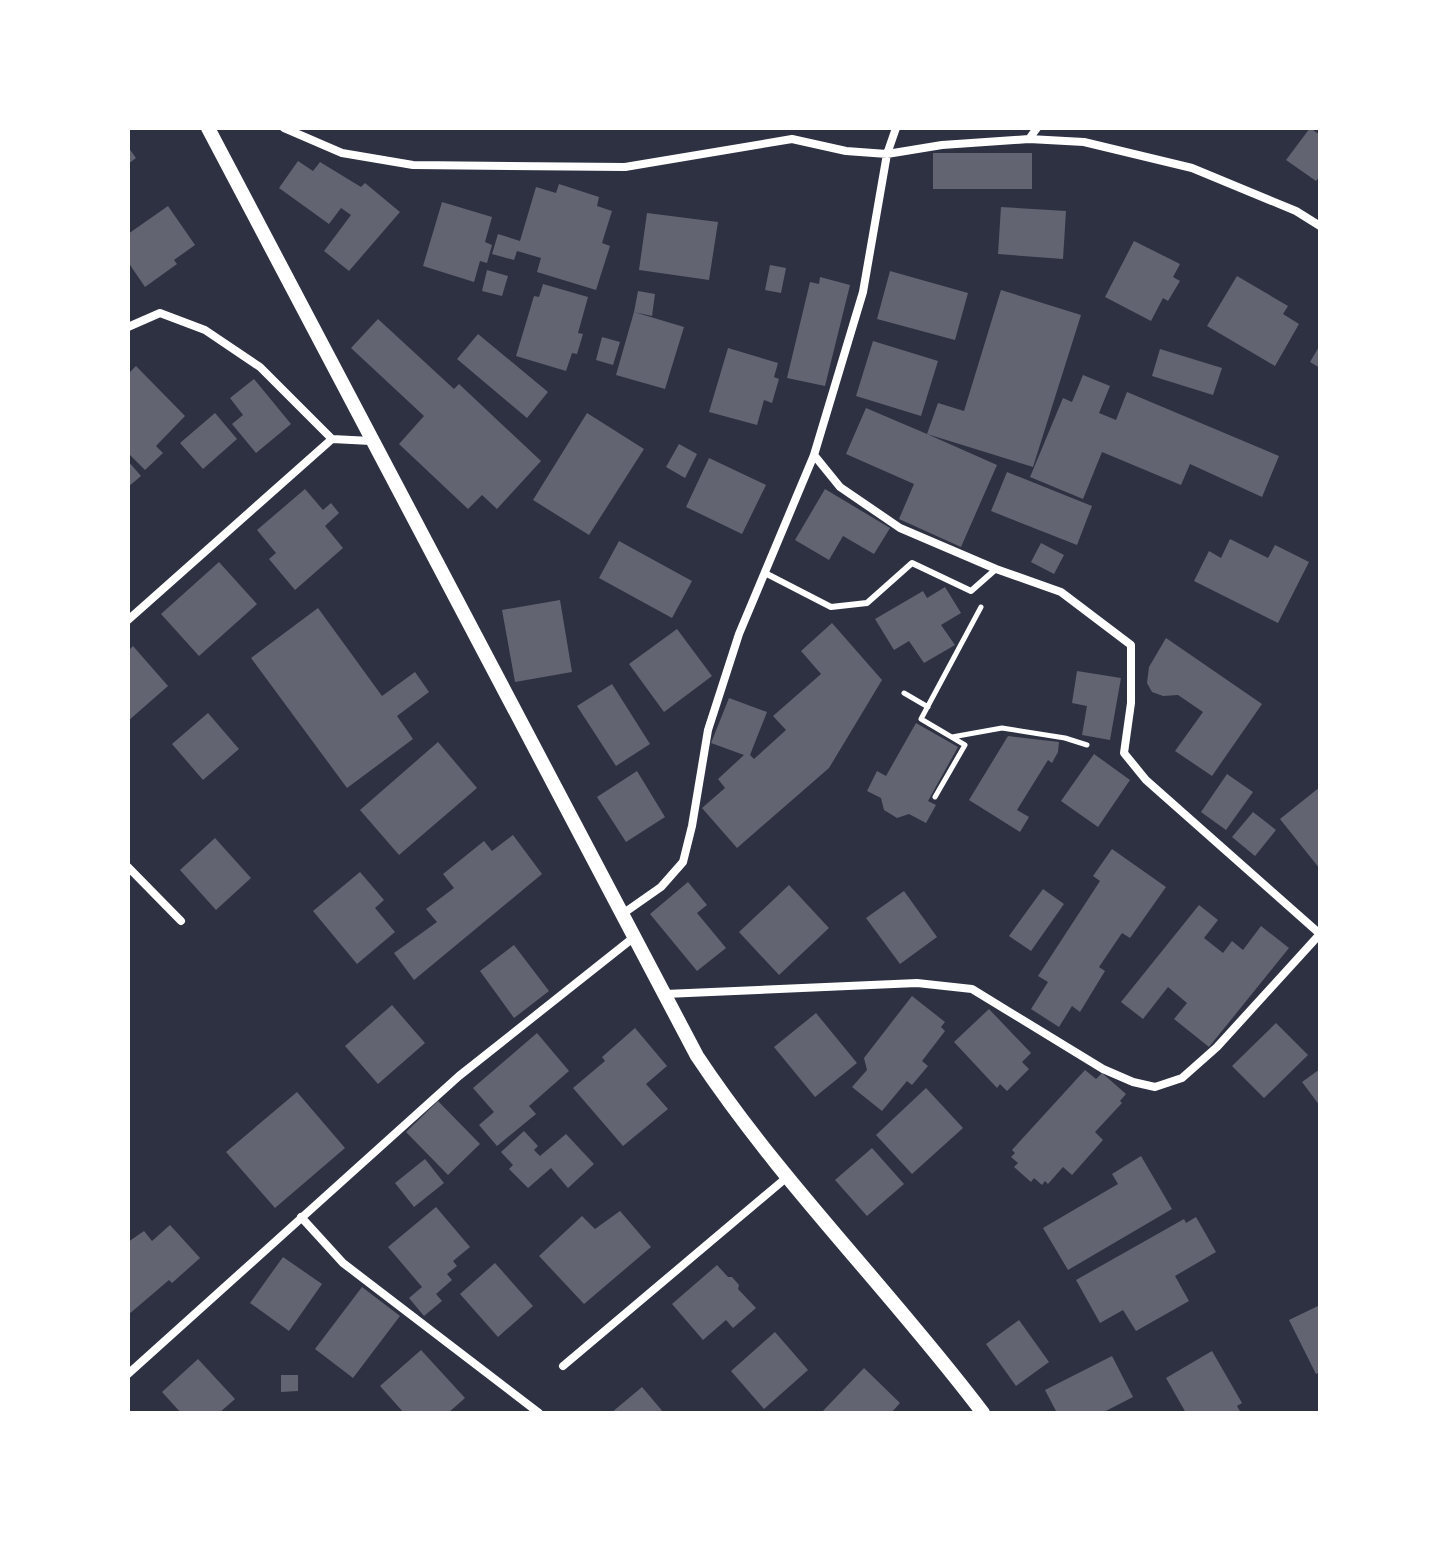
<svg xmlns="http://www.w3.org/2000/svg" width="1448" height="1541" viewBox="0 0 1448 1541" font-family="'Source Sans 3',sans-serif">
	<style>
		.building { fill: #626471 }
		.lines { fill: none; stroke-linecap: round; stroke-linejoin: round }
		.path { stroke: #fff; stroke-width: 5 }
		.service { stroke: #fff; stroke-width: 6 }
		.minor { stroke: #fff; stroke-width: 8 }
		.tertiary { stroke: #fff; stroke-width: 14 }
	</style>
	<rect width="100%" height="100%" fill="#2d3142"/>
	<path class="building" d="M1310 128 1320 135V176L1316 181 1286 160Z
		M128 147 136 158 128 164Z
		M933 153H1032V189H933Z
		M298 161 313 171 320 162 361 187 365 183 400 212 349 271 324 251 351 215 341 208 329 224 279 188Z
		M559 184 599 197 597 206 612 211 602 243 610 246 596 290 537 272 541 258 517 251 514 260 492 254 498 234 520 241 536 187 556 193Z
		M442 202 492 217 485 242 492 245 487 263 480 261 474 282 423 266Z
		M168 206 195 245 174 260 177 264 145 287 128 262V234Z
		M1001 207 1066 211 1063 259 998 254Z
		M647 213 718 222 709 280 639 270Z
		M1134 241 1180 264 1173 277 1180 281 1168 301 1163 298 1151 321 1105 297Z
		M770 265 786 268 781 293 765 290Z
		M487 270 508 276 502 296 482 291Z
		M890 271 968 293 955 340 877 319Z
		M1237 276 1288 306 1283 314 1299 324 1275 366 1207 326Z
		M820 277 850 285 825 386 787 378 810 282 819 284Z
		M543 284 588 297 578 333 583 334 577 354 572 353 566 371 516 356 534 296 539 297Z
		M1001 290 1081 315 1033 467 927 434 997 465 961 547 899 519 914 484 846 454 866 408 927 434 938 403 964 411Z
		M638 291 655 294 652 316 634 312Z
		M634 312 684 327 665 389 616 375Z
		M378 319 454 389 459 384 541 461 497 509 482 495 468 509 399 444 424 416 351 348Z
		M478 334 548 392 527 418 457 359Z
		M602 337 620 342 613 365 596 360Z
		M873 341 938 361 921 416 856 396Z
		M1320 345V368L1310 362Z
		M728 348 778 363 774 377 779 379 772 403 764 400 757 425 709 412Z
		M1160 349 1222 368 1213 395 1152 376Z
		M136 366 185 416 156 446 163 453 145 470 128 453V374Z
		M1083 375 1110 386 1099 413 1116 420 1127 392 1279 456 1262 497 1190 464 1181 485 1102 452 1083 499 1030 477 1063 398 1072 402Z
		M254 379 291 424 256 453 232 424 243 415 230 398Z
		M215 413 237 439 203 469 180 443Z
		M587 413 644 449 589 535 533 500Z
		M679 444 697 454 685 478 666 467Z
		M709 458 766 485 742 534 686 507Z
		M128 461 141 476 128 487Z
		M1007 472 1092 506 1077 545 991 511Z
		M305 489 323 510 331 503 339 513 325 526 343 548 295 590 269 559 276 553 257 530Z
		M825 489 890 528 874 554 843 536 829 560 795 540Z
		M1230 539 1268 558 1275 545 1309 562 1278 623 1194 581 1209 551 1221 558Z
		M619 541 692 581 672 618 599 578Z
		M1041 543 1064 555 1054 574 1031 562Z
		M219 562 257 604 199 656 161 614Z
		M945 587 961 613 941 625 955 645 924 663 909 641 894 650 875 619 923 591 927 598Z
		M560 600 572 672 515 682 502 610Z
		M318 608 382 696 415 672 429 692 397 716 413 739 347 788 251 658Z
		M832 623 882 680 829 768 737 848 702 808 725 788 718 779 744 755 711 743 729 698 767 712 750 755 754 759 786 730 773 716 821 674 801 651Z
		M677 629 712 676 664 712 629 664Z
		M1166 638 1262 704 1212 776 1175 751 1203 712 1178 695 1163 696 1152 692 1147 683 1149 667Z
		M133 646 168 686 128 721V651Z
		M1077 671 1121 678 1110 740 1082 735 1087 706 1072 703Z
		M612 684 650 744 616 766 577 706Z
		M208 713 239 749 203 780 172 744Z
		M916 723 958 747 928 801 936 805 926 823 909 814 897 818 884 810 881 798 867 791 877 771 886 776Z
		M1008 736 1059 742 1058 752 1052 763 1048 760 1017 810 1029 817 1020 832 969 800Z
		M438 742 477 788 399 855 360 810Z
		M1094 754 1130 780 1098 827 1061 801Z
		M637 771 665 817 626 842 597 797Z
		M1227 774 1253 792 1226 830 1201 812Z
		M1320 787V869L1280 819Z
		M1253 812 1276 830 1255 856 1232 837Z
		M513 835 542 874 414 980 394 953 437 922 426 909 454 888 443 874 484 841 492 851Z
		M215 838 251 878 216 910 180 870Z
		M1112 849 1166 887 1130 938 1122 933 1099 967 1105 971 1080 1012 1072 1006 1059 1027 1031 1009 1048 982 1038 976 1100 881 1093 876Z
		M360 872 384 900 375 908 395 932 357 964 313 911Z
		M688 882 707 905 697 913 726 948 697 971 650 914Z
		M789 885 829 928 779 975 739 932Z
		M1043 889 1064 904 1031 951 1009 936Z
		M904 891 937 937 900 964 866 918Z
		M1199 905 1218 920 1204 938 1223 953 1232 941 1243 950 1261 926 1289 948 1209 1047 1174 1019 1187 1003 1168 987 1143 1019 1121 1002Z
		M514 945 549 991 514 1018 480 971Z
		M912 996 945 1022 941 1027 945 1031 922 1061 928 1066 912 1085 907 1081 882 1111 852 1087 867 1070 864 1058Z
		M392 1005 425 1043 378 1084 345 1046Z
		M989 1009 1031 1053 1022 1062 1029 1069 1007 1091 1000 1084 997 1088 954 1042Z
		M816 1013 857 1063 815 1097 774 1047Z
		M1276 1023 1308 1055 1264 1098 1232 1066Z
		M635 1028 667 1066 646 1084 668 1109 623 1146 573 1088 605 1061 602 1057Z
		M537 1033 569 1071 529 1106 536 1114 497 1146 479 1125 494 1112 473 1088Z
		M1320 1069V1106L1302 1082Z
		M1085 1070 1096 1079 1102 1073 1126 1094 1120 1101 1122 1103 1095 1132 1103 1140 1072 1175 1063 1167 1048 1184 1045 1181 1042 1185 1034 1178 1031 1182 1014 1167 1018 1163 1011 1157 1015 1153 1012 1150Z
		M926 1088 963 1128 912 1174 876 1135Z
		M297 1092 345 1148 275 1208 226 1152Z
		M438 1101 480 1144 448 1175 406 1132Z
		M524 1131 538 1146 534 1150 540 1156 566 1134 594 1164 568 1188 551 1168 528 1188 509 1169 513 1165 501 1152Z
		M872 1148 904 1184 867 1216 835 1180Z
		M1141 1156 1172 1209 1068 1270 1043 1228 1118 1184 1112 1174Z
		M425 1159 444 1183 414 1207 395 1183Z
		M436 1207 470 1247 453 1261 457 1266 447 1274 452 1280 436 1294 442 1301 424 1316 409 1298 422 1287 388 1247Z
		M620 1211 651 1247 584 1304 539 1256 582 1216 595 1229Z
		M1196 1217 1216 1252 1175 1276 1189 1301 1136 1331 1123 1310 1100 1323 1076 1280 1184 1219 1186 1223Z
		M170 1225 200 1258 172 1283 169 1280 128 1315V1242L144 1231 152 1241Z
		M283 1257 322 1284 289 1331 250 1303Z
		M495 1263 533 1306 498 1337 460 1294Z
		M717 1265 728 1277H732L739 1285 738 1289 756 1308 733 1328 726 1320 703 1340 672 1304Z
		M362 1287 400 1316 353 1378 315 1349Z
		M1320 1305V1372L1316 1374 1289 1320Z
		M1019 1320 1049 1362 1016 1386 986 1344Z
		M775 1332 808 1370 764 1409 731 1371Z
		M421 1350 465 1398 448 1413H404L380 1386Z
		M1212 1351 1242 1403 1237 1406 1241 1413H1186L1166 1378Z
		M1112 1356 1133 1397 1102 1413H1057L1045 1390Z
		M198 1359 235 1399 219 1413H181L162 1392Z
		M864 1368 900 1403 891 1413H821Z
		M281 1375H298V1391L281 1392Z
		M642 1387 664 1413H611Z"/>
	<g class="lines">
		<path class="path" d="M904 693 928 707
			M952 737 1002 728 1065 738 1087 745
			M935 797 965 745 921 719 981 607"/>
		<path class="service" d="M765 573 831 607 867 603 912 563 971 591 996 569"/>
		<path class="minor" d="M284 128 342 153 413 165 625 167 792 139 846 151 887 154 942 145 1029 139 1084 142 1192 168 1296 211 1320 226
			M1029 139 1037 128
			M128 327 160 313 205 330 260 367 332 439
			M128 620 332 439 371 441
			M128 867 181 921
			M621 915 661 887 683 862 692 826 708 730 739 634 814 455 863 292 887 154 896 128
			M665 994 917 983 972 989 1103 1069 1133 1082 1155 1087 1182 1078 1217 1047 1320 934 1146 780 1124 753 1131 703V645L1061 592 996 569 900 528 840 487 814 455
			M301 1217 343 1263 539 1413
			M563 1366 786 1178
			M128 1374 459 1076 633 938"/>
		<path class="tertiary" d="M208 128 697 1056C782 1184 891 1291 983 1413"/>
	</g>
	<rect width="1448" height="1541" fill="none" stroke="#ffffff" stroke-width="260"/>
</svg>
